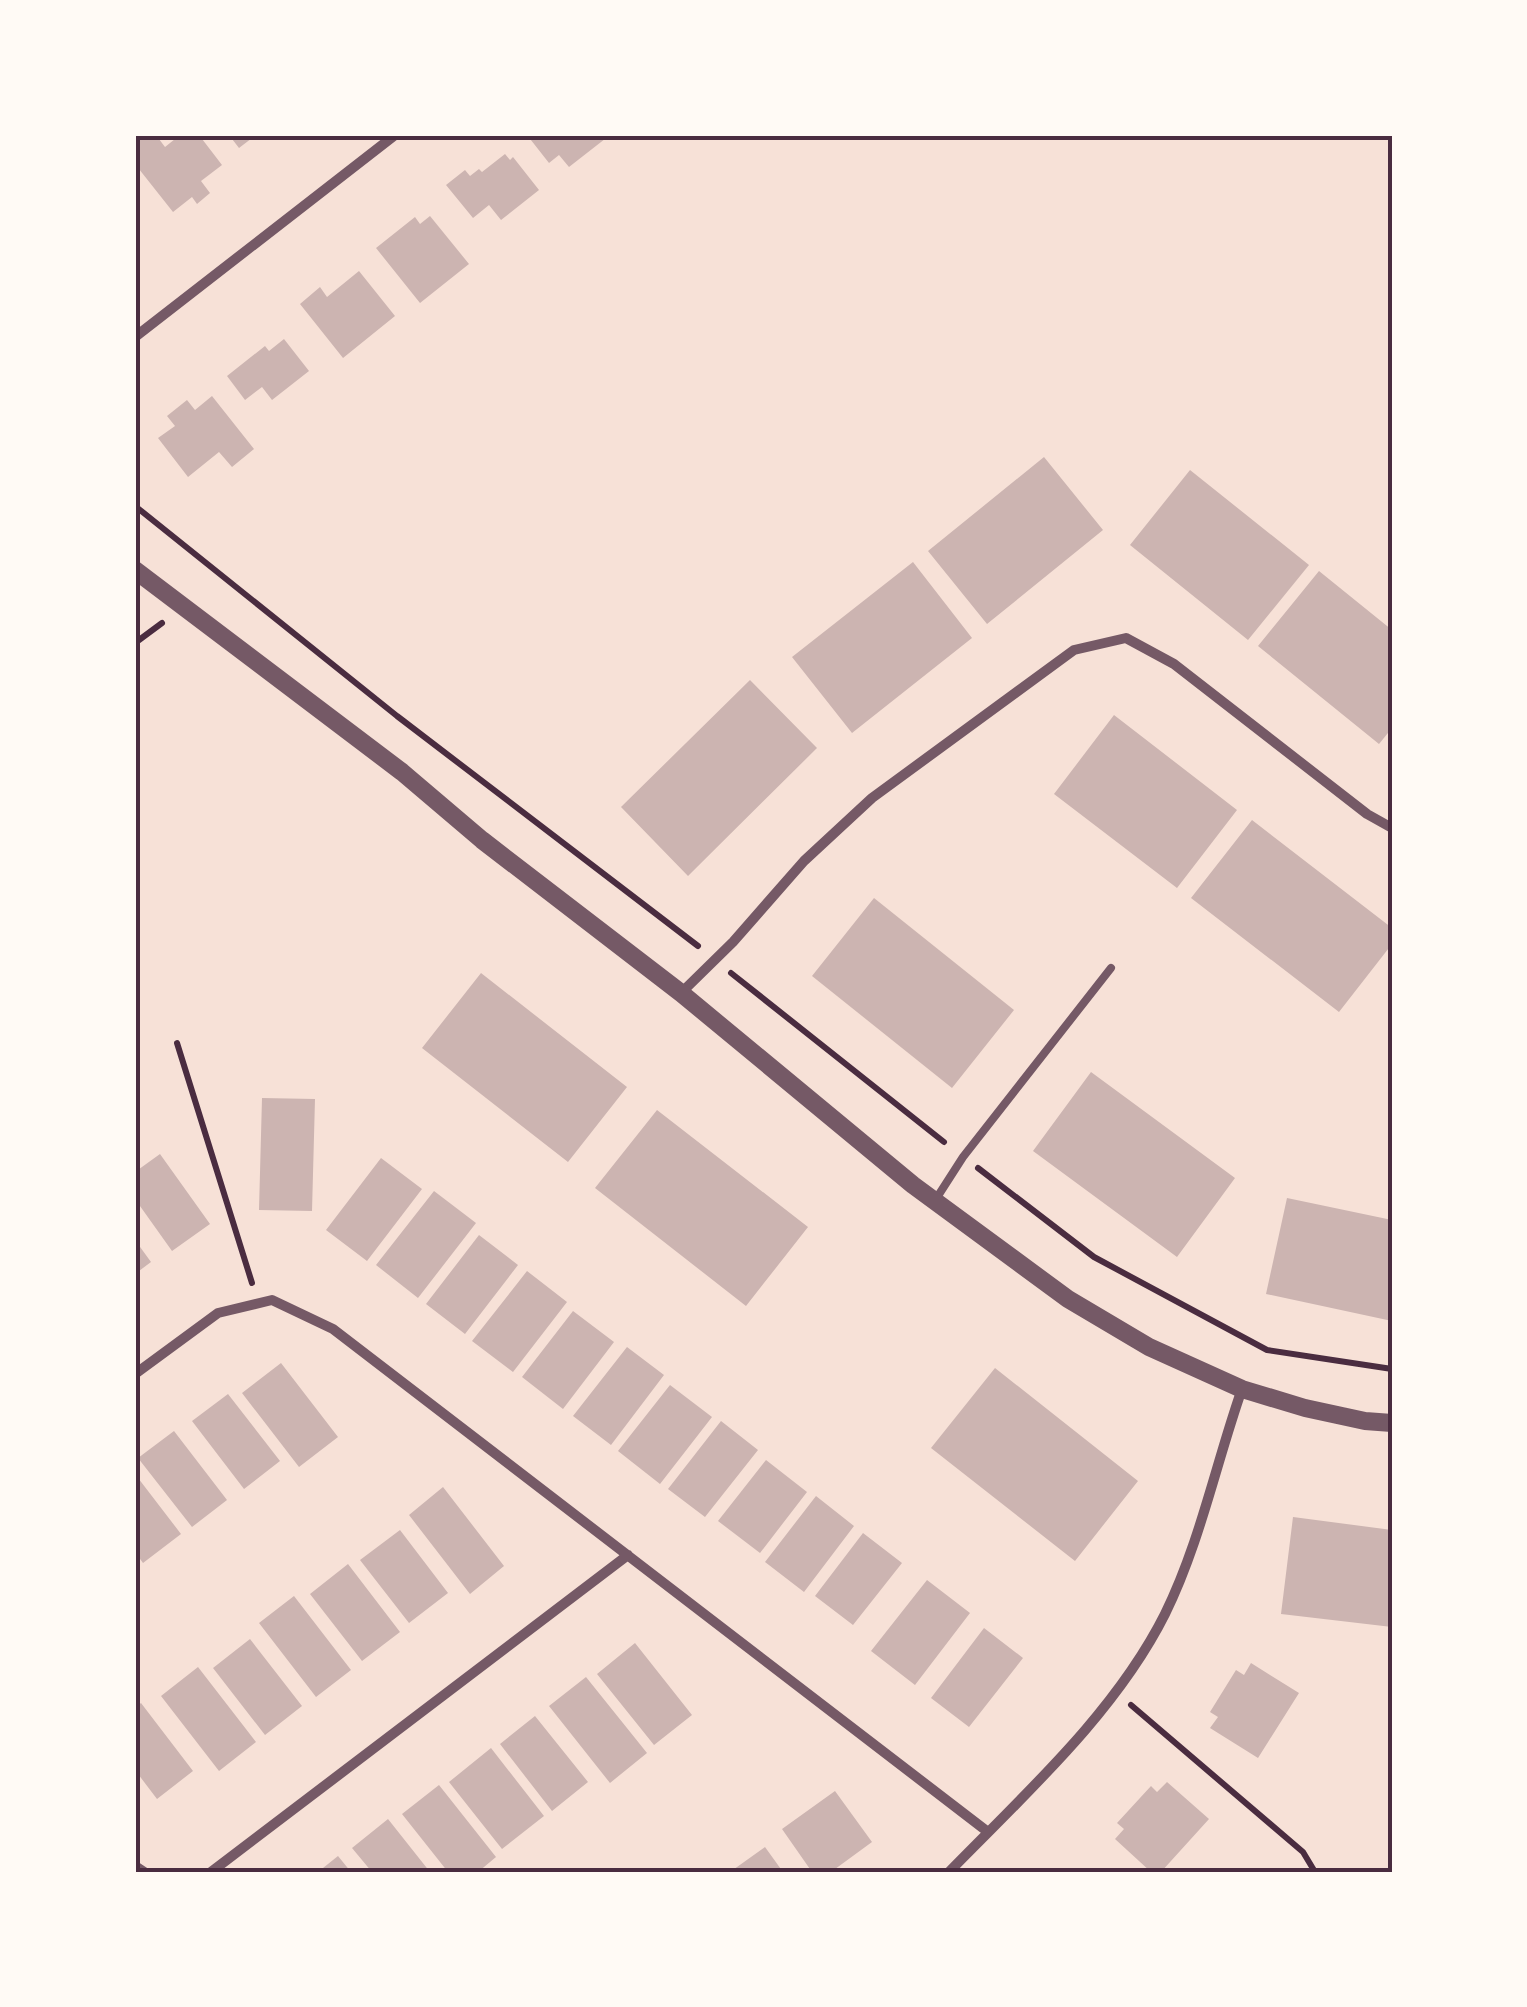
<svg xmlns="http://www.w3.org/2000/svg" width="1527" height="2007" viewBox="0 0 1527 2007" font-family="Manrope,sans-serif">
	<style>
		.building { fill: #ccb4b1 }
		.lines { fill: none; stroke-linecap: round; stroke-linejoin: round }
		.path { stroke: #4a2c40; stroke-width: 6 }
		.service { stroke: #755966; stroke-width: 8 }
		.minor { stroke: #755966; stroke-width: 10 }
		.tertiary { stroke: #755966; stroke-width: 18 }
		.neatline { fill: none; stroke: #4a2c40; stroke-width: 4 }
	</style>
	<rect width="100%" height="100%" fill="#f7e1d7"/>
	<path class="building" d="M140 135H156L165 147 180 135H199L222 165 201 181 210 193 197 204 192 197 173 212 135 164V139Z
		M229 135H256L239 148Z
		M527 135H610L569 167 559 155 549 163Z
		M505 154 510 160 513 157 539 190 501 220 489 205 473 218 446 185 465 170 470 176 479 169 482 172Z
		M430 216 469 264 420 303 376 248 415 217 420 224Z
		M359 271 395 316 343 358 300 304 320 287 327 297Z
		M284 339 309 371 272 400 262 387 245 400 227 376 265 346 269 351Z
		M212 396 254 449 232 467 219 452 188 477 158 438 175 426 167 416 187 400 195 410Z
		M1044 457 1103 530 987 624 928 551Z
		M1190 470 1309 565 1248 640 1130 545Z
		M913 562 972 638 852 733 792 657Z
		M1319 571 1392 630V728L1379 744 1258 646Z
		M750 680 817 748 688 876 621 807Z
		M1114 715 1237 810 1177 888 1054 794Z
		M1252 820 1392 928V944L1339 1012 1191 898Z
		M874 898 1014 1010 952 1088 812 976Z
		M481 973 627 1087 568 1162 422 1048Z
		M1091 1072 1235 1178 1177 1257 1033 1151Z
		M262 1098 315 1099 312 1211 259 1210Z
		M657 1110 808 1227 746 1306 595 1188Z
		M160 1154 210 1224 172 1251 135 1199V1172Z
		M381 1158 422 1189 367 1261 326 1230Z
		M434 1191 476 1223 418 1298 376 1265Z
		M1287 1198 1392 1220V1321L1266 1294Z
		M479 1235 518 1265 465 1334 426 1304Z
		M135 1240 151 1262 135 1274Z
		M527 1271 567 1302 513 1372 472 1341Z
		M573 1311 614 1342 563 1409 522 1377Z
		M627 1347 664 1375 611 1445 573 1416Z
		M281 1363 338 1437 299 1467 242 1393Z
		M995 1368 1138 1481 1075 1561 931 1448Z
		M670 1385 712 1417 660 1484 618 1451Z
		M228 1394 280 1461 244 1489 192 1421Z
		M721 1421 758 1450 705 1517 668 1489Z
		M174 1431 227 1500 192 1527 138 1458Z
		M766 1460 807 1492 760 1553 718 1521Z
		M135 1474 181 1534 143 1563 135 1552Z
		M443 1487 504 1566 470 1594 409 1515Z
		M816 1496 854 1526 804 1592 765 1562Z
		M1293 1517 1392 1530V1627L1281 1614Z
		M400 1530 448 1593 409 1623 360 1560Z
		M863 1533 902 1563 853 1625 815 1596Z
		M348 1564 400 1632 362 1661 310 1594Z
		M927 1580 970 1613 915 1685 871 1651Z
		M294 1596 351 1670 316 1697 259 1623Z
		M984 1628 1023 1658 969 1727 931 1698Z
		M250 1639 302 1706 265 1735 213 1668Z
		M635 1643 692 1715 654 1745 597 1674Z
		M1251 1663 1299 1693 1258 1758 1210 1728 1218 1717 1210 1712 1236 1670 1244 1675Z
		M198 1667 256 1742 219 1771 161 1696Z
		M586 1677 647 1753 610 1783 549 1706Z
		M141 1703 193 1771 157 1799 135 1770V1708Z
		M535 1716 588 1782 552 1811 500 1744Z
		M491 1748 544 1816 502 1849 449 1782Z
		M1167 1782 1209 1819 1161 1872H1151L1115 1839 1124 1829 1117 1823 1151 1786 1157 1792Z
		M439 1785 496 1857 478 1872H448L402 1814Z
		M835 1791 872 1842 831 1872H812L782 1829Z
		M388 1819 430 1872H372L352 1848Z
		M765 1847 783 1872H730Z
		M338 1856 351 1872H318Z"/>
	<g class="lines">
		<path class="path" d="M135 506 397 716 698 946
			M135 643 162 623
			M731 973 944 1142
			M177 1043 252 1283
			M978 1168 1094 1257 1267 1350 1392 1369
			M1131 1705 1303 1852 1315 1872"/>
		<path class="service" d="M936 1199 963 1157 1111 968"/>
		<path class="minor" d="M135 337 395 135
			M681 993 733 942 804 861 872 798 1074 650 1126 638 1174 664 1367 814 1392 828
			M135 1374 218 1313 272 1300 333 1329 988 1832
			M135 1866 144 1872
			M211 1872 628 1555
			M949 1872C1025 1794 1116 1712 1165 1614 1200 1543 1216 1463 1242 1389"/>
		<path class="tertiary" d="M135 570 402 772 482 840 681 993 913 1185 1068 1299 1149 1347 1242 1389 1305 1408 1365 1421 1392 1423"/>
	</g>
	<rect width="1527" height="2007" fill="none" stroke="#fffaf5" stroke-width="275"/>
	<rect x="138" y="138" width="1252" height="1732" class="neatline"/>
</svg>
